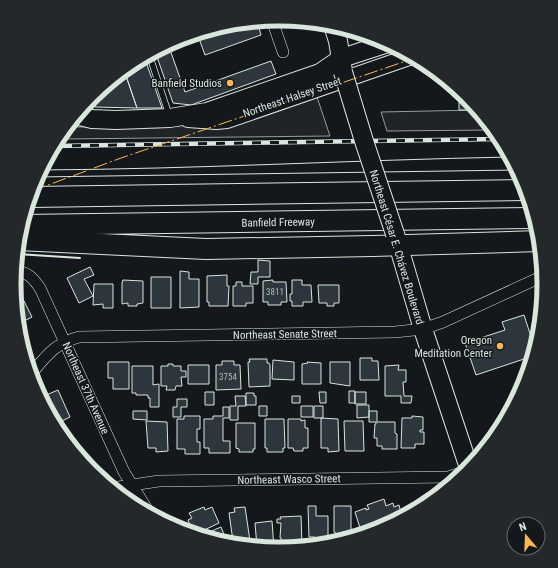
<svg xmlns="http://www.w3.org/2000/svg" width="558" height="568" viewBox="0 0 558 568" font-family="'Roboto Condensed',sans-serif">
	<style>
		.green { fill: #202428; stroke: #939e99 }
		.building { fill: #2c363c; stroke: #d8e6dc }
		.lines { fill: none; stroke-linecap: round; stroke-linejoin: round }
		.service-casing { stroke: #d8e6dc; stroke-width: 7 }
		.minor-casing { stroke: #d8e6dc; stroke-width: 12 }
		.secondary-casing { stroke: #d8e6dc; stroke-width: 18 }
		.primary-casing { stroke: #d8e6dc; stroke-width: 20 }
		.motorway-casing { stroke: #d8e6dc; stroke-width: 22 }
		.service { stroke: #14181c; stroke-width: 5.5 }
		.minor { stroke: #14181c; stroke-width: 11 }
		.secondary { stroke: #14181c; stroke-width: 16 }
		.primary { stroke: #14181c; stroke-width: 18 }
		.motorway { stroke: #14181c; stroke-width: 20 }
		.tram { stroke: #d8e6dc; stroke-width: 1 }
		.rail-casing { stroke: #d8e6dc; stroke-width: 4.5 }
		.rail { stroke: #14181c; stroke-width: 3; stroke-dasharray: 9; stroke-linecap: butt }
		.primary-bridge-casing { stroke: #d8e6dc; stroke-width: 20; stroke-linecap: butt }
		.primary-bridge { stroke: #14181c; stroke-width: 18 }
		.wall { stroke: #d8e6dc; stroke-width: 2 }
		.power { stroke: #ffb74d; stroke-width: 1; stroke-dasharray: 14 3 2 3; stroke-linecap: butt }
		.poi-dot { fill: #ffb74d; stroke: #14181c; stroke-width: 1.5 }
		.labels { text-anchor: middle; stroke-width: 3; stroke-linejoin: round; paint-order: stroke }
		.number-label { font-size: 9px; fill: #adbab4 }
		.poi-label { font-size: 11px; fill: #d8e6dc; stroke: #14181c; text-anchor: end }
		.street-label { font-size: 11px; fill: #d8e6dc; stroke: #14181c }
		.rim { fill: none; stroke: #d8e6dc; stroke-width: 5 }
	</style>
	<rect width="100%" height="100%" fill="#14181c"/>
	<path class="green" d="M316 94 330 136 64 139 75 127 225 125Z
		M478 110 494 130 387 131 381 112Z"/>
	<path class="building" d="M257 21 261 35 205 55 197 33 228 24Z
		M168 44 185 92 271 61 276 74 191 105 173 103 155 51Z
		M145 59 162 108H137L124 70 129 66Z
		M124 70 137 108 95 107V103L118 75Z
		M459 90 467 97 477 110H459Z
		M258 260 270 261V277H258V284H250L251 272H258Z
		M90 267 94 275 84 279 93 296 79 303 67 278Z
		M180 271 189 272V279H199V307L180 308Z
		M227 275V286H229L228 306H209V302H207V276Z
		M151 277H171V308H151Z
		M123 280 143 281V303L137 304V306H128V303L122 304V283Z
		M273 280V282H286L287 302H281V305H268V302H263V281Z
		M292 280H302V285H311L312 302H303V306H292V301H290V294H292Z
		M236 282H242V286H253V303H246V306H233V286H236Z
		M94 284H113V308H103V304L93 305Z
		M318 285H339V303H334V306H327V303H319Z
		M24 301 32 317 18 324 16 305Z
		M524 315 535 349 533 356 476 375 465 343 505 330 502 322Z
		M360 358H372V361H378L379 380H360Z
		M249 359H267V363H269L270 365V386L249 387 248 362H250Z
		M273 360 294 362V380L272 379Z
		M222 361H234V365H240L241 389 216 390V365H222Z
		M108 362H129V389H113V378H108Z
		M307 362 321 363V384H302V364L308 363Z
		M330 362H350V386L330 383Z
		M168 364H173V366H181V371H186V377H181L182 386H176L175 390H166L167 386H161V366H168Z
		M188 365H209V384H188Z
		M399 365 398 370H406V382H403L404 396H412L411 403H401V396H385V366Z
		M132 366H153V385L159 384V407H150V398H148V395H136V393H132Z
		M58 390 70 417 56 424 44 396Z
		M349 391H355V403H349Z
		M205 392H214V405H205Z
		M319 392H326V403H320Z
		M355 392H366V404H355Z
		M246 393H254V396H256V405H246Z
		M235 396H245L246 406H238V420H230V406H236Z
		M292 396H300V403H292Z
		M177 399H187V407H181V417H173V407H177Z
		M357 405H369V417L357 418Z
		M259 406H267V416H259Z
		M301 406H313V417H301Z
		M314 406H323V418H314Z
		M223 407H229V418H223V441H230V453H209V448H204V419H213V416H223Z
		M133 411H147V420L133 419Z
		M369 411H377V422H395V433L397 434V449H382V446H377V438H374L375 424H376V422H369Z
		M184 416H200V429H197V442H200V454H185V449H177V419H184Z
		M412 416 423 417V430H420V432H424V444H415V448H401L402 418H412Z
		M321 418 338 419 339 451 328 452V448H321Z
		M265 419H284L285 448H283V452H267V448H265Z
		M288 419H301V421L305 420V428H308V448H303V451H294L293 448H288Z
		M146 421 167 422 168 451 156 452V448H148Z
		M344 421H363L364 451H345Z
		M236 423H255V449H253V452H239V449L236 448Z
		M74 439 91 458 85 464 69 444Z
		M384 499 386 506 393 503 394 507 399 505 401 513 397 515 398 518 373 526 372 524 360 528 355 512 366 508V510L369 509 367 505Z
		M308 506H316V516H328V537H321V539H315V537H309Z
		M334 506H351V531L342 532V534H336L335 532H334Z
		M204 507 205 510 212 507 219 523 198 533 196 528 192 530 188 520 192 518 189 513Z
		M245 507 250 541H256L257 547 246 546 245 543 234 545 233 541 229 513 235 512 234 508Z
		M301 516 302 545H296V547L287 548V546H281V538H280L281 523H277V519H281L280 517Z
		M272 521 274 549 257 547 255 523Z
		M221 527 228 544 202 536V535Z"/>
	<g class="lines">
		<defs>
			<path id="service" d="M149 54 169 115"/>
			<path id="minor" d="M272 20 283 52
				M15 271C28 272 33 278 40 288L124 472 150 514
				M31 374C47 355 54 344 79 337L395 332 423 329 443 322 543 276
				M112 488 159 481 448 477 467 471"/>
			<path id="secondary" d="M188 119 216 121 227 120 412 56"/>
			<path id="primary" d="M333 25 338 41 343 71
				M76 115 92 119 116 120 170 118 207 112 320 73 342 58 388 43
				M395 234 423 329 469 468"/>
			<path id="motorway" d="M30 197 526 190
				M21 225 535 218
				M18 240 206 249 373 246 540 241"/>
		</defs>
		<use href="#service" class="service-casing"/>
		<use href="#minor" class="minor-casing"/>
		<use href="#secondary" class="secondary-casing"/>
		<use href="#primary" class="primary-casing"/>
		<use href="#motorway" class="motorway-casing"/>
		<use href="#service" class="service"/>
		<use href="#minor" class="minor"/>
		<use href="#secondary" class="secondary"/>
		<use href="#primary" class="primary"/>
		<use href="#motorway" class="motorway"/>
		<path class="tram" d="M41 170C198 169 354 160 510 157
			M37 177 517 170"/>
		<defs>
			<path id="rail" d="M54 146 500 139"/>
		</defs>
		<use href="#rail" class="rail-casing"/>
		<use href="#rail" class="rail"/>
		<defs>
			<path id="primary-bridge" d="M343 72 364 141 395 234"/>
		</defs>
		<use href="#primary-bridge" class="primary-bridge-casing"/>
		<use href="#primary-bridge" class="primary-bridge"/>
		<path class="wall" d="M17 254 80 258"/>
		<path class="power" d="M32 191 121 158 415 58"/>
	</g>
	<g class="poi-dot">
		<circle cx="230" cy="83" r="4"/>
		<circle cx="500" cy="346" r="4"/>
	</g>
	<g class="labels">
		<g class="number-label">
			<text x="275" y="295">3811</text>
			<text x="228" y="380">3754</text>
		</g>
		<g class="poi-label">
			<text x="222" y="87">Banfield Studios</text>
			<text x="492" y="344">Oregon<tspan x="492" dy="13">Meditation Center</tspan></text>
		</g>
		<g class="street-label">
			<text transform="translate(292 97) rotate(-19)" y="4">Northeast Halsey Street</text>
			<text transform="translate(278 222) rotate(-1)" y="4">Banfield Freeway</text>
			<text transform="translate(397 247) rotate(73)" y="4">Northeast César E. Chávez Boulevard</text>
			<text transform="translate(285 334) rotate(-1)" y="4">Northeast Senate Street</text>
			<text transform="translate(86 388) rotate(66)" y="4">Northeast 37th Avenue</text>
			<text transform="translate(289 479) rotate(-1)" y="4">Northeast Wasco Street</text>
		</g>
	</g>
	<path d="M0 0H558V568H0ZM21 284a258 258 0 1 1 516 0a258 258 0 1 1-516 0Z" fill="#24282b" fill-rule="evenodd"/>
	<path class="rim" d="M21 284a258 258 0 1 1 516 0a258 258 0 1 1-516 0Z"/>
	<g transform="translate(526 536) rotate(341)"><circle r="19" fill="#14181c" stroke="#626a69"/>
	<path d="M0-3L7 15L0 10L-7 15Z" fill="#ffb74d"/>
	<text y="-6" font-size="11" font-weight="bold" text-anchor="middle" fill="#d8e6dc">N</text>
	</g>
</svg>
